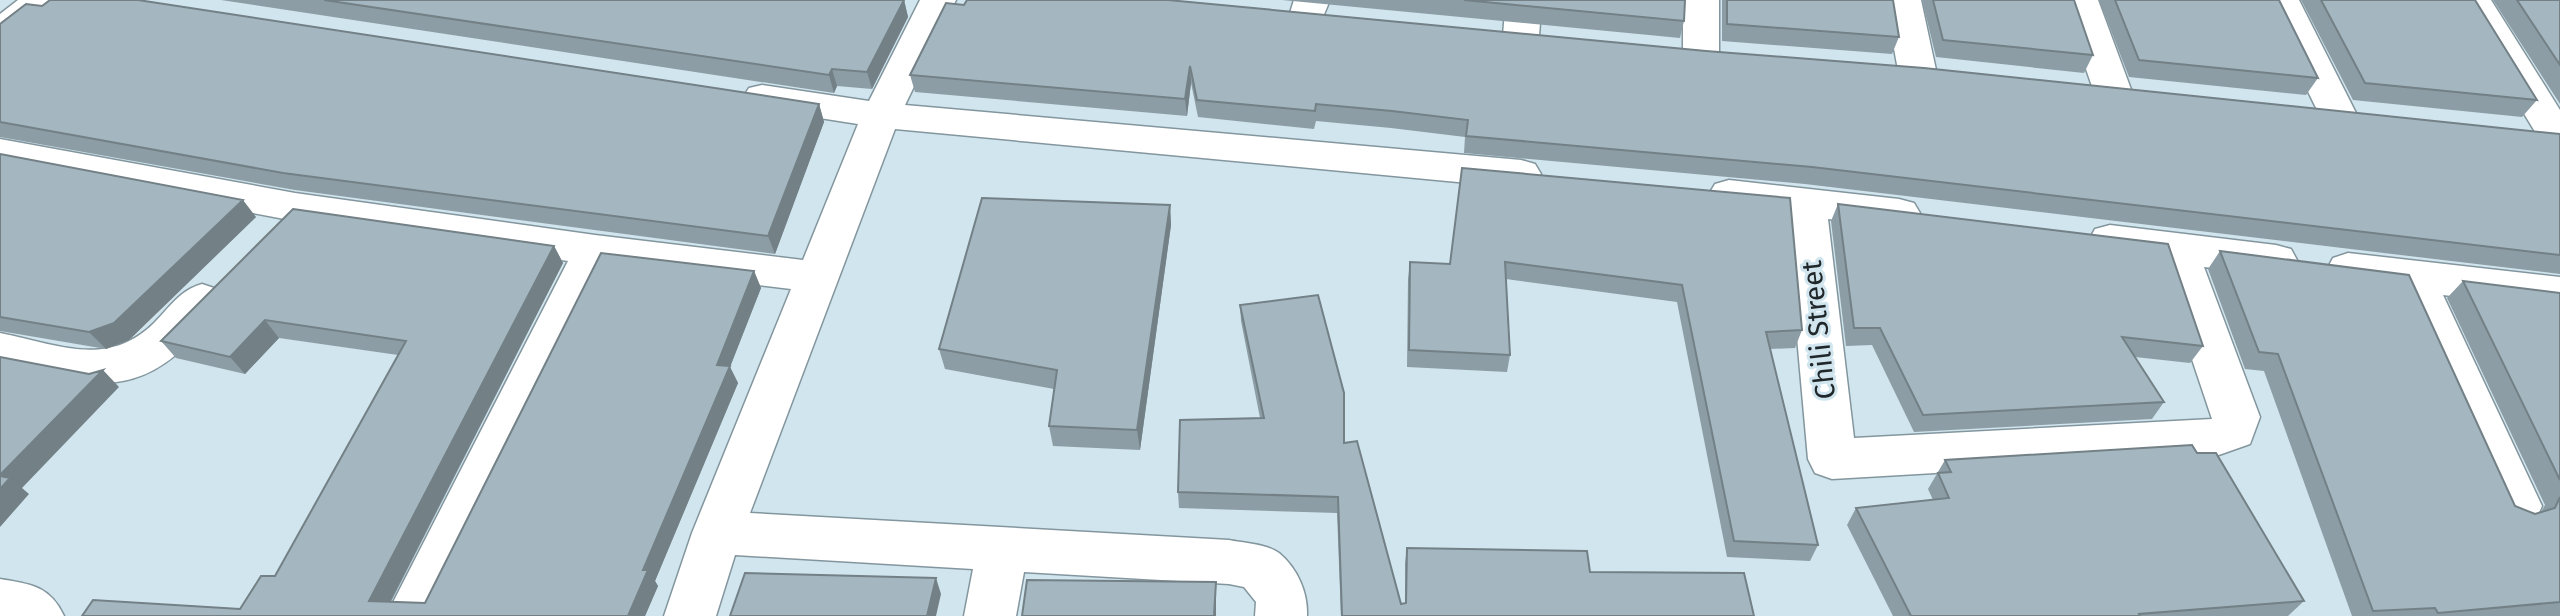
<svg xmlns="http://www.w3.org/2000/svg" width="2560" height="616" viewBox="0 0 2560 616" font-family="'Fira Sans',sans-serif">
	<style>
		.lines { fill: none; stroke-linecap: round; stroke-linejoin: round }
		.minor-casing { stroke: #83969e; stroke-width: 3 }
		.minor { fill: #fff; fill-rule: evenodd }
		.wall { fill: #8d9da5 }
		.shaded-wall { fill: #738086 }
		.building { fill: #a4b7c0; stroke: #738086; stroke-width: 2 }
		.labels { text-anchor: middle; stroke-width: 6; stroke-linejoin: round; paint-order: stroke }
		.street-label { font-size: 28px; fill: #20272a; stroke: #d1e5ee }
	</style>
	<rect width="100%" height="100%" fill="#d1e5ee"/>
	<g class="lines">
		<defs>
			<path id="minor" d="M18 0H59L13 39 0 42V14Z
				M920 0H956L905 105 1521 160 1535 164 1541 174 1535 184 1521 188 895 129 750 513 1229 540C1244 543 1267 544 1279 553 1298 569 1308 593 1307 616H1255L1256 602 1244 587 1229 584 1024 572 1016 616H964L973 569 735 555 716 616H664L692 533 791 289 608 267 439 616H386L568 261 295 221 0 165V139L295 193 595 235 803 260 858 124 762 109 749 106 743 97 749 88 762 85 869 101Z
				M1294 0H1330L1320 24 1307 27 1294 24 1289 16Z
				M1506 0H1542L1539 35 1534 43 1521 46 1508 43 1503 35Z
				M1683 0H1719V54L1714 62 1701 65 1688 62 1683 54Z
				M1885 0H1921L1936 70 1930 78 1917 82 1904 78 1898 70Z
				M2062 0H2098L2132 92 2126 101 2113 104 2100 101 2094 92Z
				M2263 0H2299L2356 113 2351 122 2337 126 2323 122Z
				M2455 0H2491L2560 110V148L2543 145Z
				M1729 180 1899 199 1914 203 1920 213 1914 223 1899 227 1828 219 1854 438 2212 419 2159 261 2095 251 2089 240 2095 229 2110 225 2276 245 2291 249 2297 260 2291 271 2276 275 2204 267 2260 417 2250 444 2213 457 1832 479 1815 473 1808 459 1786 215 1715 204 1709 194 1715 184Z
				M2348 253 2560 277V309L2443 295 2542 506 2535 521 2517 527 2499 521 2397 290 2333 280 2327 269 2333 258Z
				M202 284 217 289 224 300C216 314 204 326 193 338 134 404 76 383 0 367V333C57 344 107 369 154 323 170 307 180 290 202 284Z
				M0 579C31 584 50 586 64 616H0Z"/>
		</defs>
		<use href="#minor" class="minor-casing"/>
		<use href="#minor" class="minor"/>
	</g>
	<path class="wall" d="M221 0H904L908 17 872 89 837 86 834 93Z
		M1282 0H1685L1684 21 1680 38Z
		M1722 0H1893L1899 37 1892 54 1722 41Z
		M1922 0H2074L2093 55 2084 73 1936 57Z
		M2099 0H2279L2318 78 2306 95 2129 77Z
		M2301 0H2475L2537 100 2522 117 2353 100Z
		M2493 0H2560V104Z
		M946 3 2560 134V274L1805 184 1464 153 1465 137 1391 128 1316 121 1314 129 1198 117 1191 83 1187 116 915 92 910 75Z
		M42 6 819 104 824 122 775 254 295 190 0 137V24Z
		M0 154 256 217 129 340 106 349 0 331Z
		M1462 168 1802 330 1795 348 1770 349 1818 545 1810 561 1727 557 1677 302 1506 279 1510 355 1507 372 1407 367 1408 279 1410 262 1450 264Z
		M1838 204 2203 346 2190 363 2135 357 2164 402 2152 419 1914 432 1872 345 1846 346 1831 221Z
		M1170 205 1171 225 1140 450 1053 446 1049 426 1054 389 945 369 939 349Z
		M554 246 563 263 391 602 425 603 754 271 761 288 730 367 738 383 655 581 658 586 645 616 240 609 275 576 398 355 279 338 245 374 176 358 161 341Z
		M2220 251 2515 506 2535 514 2541 512 2545 505 2447 298 2463 281 2560 293V616H2352L2264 371 2245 369 2208 269Z
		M1240 305 1344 443 1401 604 1405 603V563L1407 548 1590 572 1754 616H1341L1337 513 1179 508 1178 492 1260 418 1241 321Z
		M1945 460 2304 601 2288 616H1893L1847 525 1856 508 1933 500 1928 489Z"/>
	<path class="shaded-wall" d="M904 0 908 17 872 89 867 72Z
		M1190 66 1191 83 1187 116 1185 99Z
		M832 69 837 86 834 93 829 75Z
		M819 104 824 122 775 254 768 236Z
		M243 200 256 217 129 340 106 349 89 332Z
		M1170 205 1171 225 1140 450 1137 430Z
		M554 246 563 263 383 616 369 601Z
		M754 271 761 288 730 367 738 383 655 581 658 586 645 616H628L717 365Z
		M265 320 279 338 245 374 230 357Z
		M103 370 119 387 22 488 29 494 0 527V475Z
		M936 578 941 594 936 616H927Z
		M1216 582V616H1214Z"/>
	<path class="building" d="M50 0H138L819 104 768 236 283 173 0 122V24L26 4 42 6Z
		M324 0H904L867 72 832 69 829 75Z
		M967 0H1168L1706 51 1924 68 2560 134V255L1812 167 1466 136 1468 120 1392 111 1316 104 1315 111 1197 100 1190 66 1185 99 910 75 946 3 964 5Z
		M1464 0H1685L1684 21Z
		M1727 0H1893L1899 37 1727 24Z
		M1933 0H2074L2093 55 1943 40Z
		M2115 0H2279L2318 78 2139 60Z
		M2321 0H2475L2537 100 2365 83Z
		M2517 0H2560V65Z
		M0 154 243 200 114 323 89 332 0 317Z
		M1462 168 1790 198 1802 330 1766 332 1818 545 1734 541 1682 285 1505 262 1510 355 1409 350 1410 262 1450 264Z
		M982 198 1170 205 1137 430 1049 426 1057 370 939 349Z
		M1838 204 2168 244 2203 346 2122 337 2164 402 1923 415 1880 328H1854Z
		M293 209 554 246 369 601 425 603 601 253 754 271 717 365 730 366 643 570H648L628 616H82L93 600 240 609 261 576H275L406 341 265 320 230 357 161 341Z
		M2220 251 2409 275 2515 506 2535 514 2555 508 2560 497V602L2438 613 2435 608 2373 611 2278 354 2259 352Z
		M2463 281 2560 293V480Z
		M1318 295 1344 393V443L1357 441 1401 604 1406 603 1407 548 1587 551 1590 572 1744 573 1754 616H1342L1338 497 1178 492 1180 420 1264 418 1240 305Z
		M0 357 89 374 103 370 0 475Z
		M2192 445 2197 453H2216L2304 601 2139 614 2140 616H1911L1856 508 1949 498 1938 473 1951 472 1945 460Z
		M0 476 10 478 0 489Z
		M745 573 936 578 927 616H730Z
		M1027 580 1216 582 1214 616H1022Z"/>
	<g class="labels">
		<g class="street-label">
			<text transform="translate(1818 330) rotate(-96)" y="10">Chili Street</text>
		</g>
	</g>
</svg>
